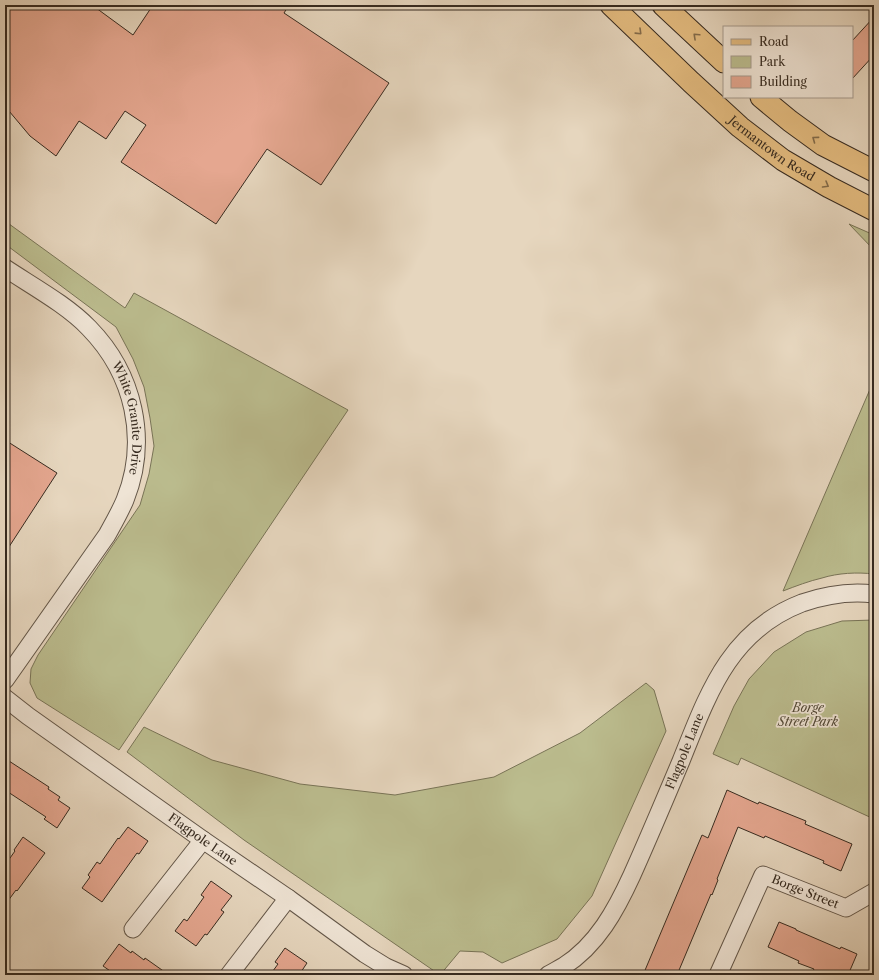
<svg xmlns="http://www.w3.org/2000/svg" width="879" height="980" viewBox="0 0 879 980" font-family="'Libre Caslon Text',serif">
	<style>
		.green { fill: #bbbc8e; stroke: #797457 }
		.building { fill: #e5a790; stroke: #372b20 }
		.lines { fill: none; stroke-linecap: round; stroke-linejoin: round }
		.minor-casing { stroke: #635648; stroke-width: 19 }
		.major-casing { stroke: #372b20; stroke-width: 23 }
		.minor { stroke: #efe4d5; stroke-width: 17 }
		.major { stroke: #e3bb7f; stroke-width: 21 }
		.oneway { stroke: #846c4b }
		.labels { text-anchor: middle; stroke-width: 3.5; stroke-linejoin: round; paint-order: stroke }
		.street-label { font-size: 12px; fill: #372b20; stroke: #efe4d5 }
		.park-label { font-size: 12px; font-style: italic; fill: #514836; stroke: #efe4d5 }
	</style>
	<rect width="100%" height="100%" fill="#e6d6be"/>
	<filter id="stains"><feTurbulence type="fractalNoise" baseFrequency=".005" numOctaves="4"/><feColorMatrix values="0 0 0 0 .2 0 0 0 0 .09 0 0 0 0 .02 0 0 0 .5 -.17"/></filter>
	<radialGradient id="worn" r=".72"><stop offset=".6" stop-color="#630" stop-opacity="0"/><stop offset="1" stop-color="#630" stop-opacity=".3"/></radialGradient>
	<path class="green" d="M5 221 125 308 134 293 348 410 119 750 37 698 30 683 31 669 38 655 140 505 149 474 154 446 150 418 144 387 133 359 116 327 5 244Z
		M849 224 874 235V250Z
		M874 380V574C857 572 838 573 822 578 809 581 796 586 783 591Z
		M874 620V819L741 758 738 765 713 754 734 706 749 679 774 652 806 632 842 621Z
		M646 683 654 690 666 731 592 896 557 939 502 963 483 952 460 951 440 975 244 840 127 752 144 727 212 760 300 784 395 795 494 777 580 733Z"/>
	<path class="building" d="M5 5H92L133 35 153 5H289L284 13 389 83 321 185 267 149 216 224 121 162 146 125 125 111 106 139 79 121 56 156 30 136 9 111 5 96Z
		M874 17V55L852 79V41Z
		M5 440 57 473 5 553Z
		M9 761 49 787 48 789 60 797 58 800 70 808 57 828 44 819 46 817 5 790V769Z
		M727 790 758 804 759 802 806 821 805 824 852 844 841 871 823 863 824 861 765 836 764 838 738 827 717 879 718 880 712 895 711 894 677 975H643L702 835 708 838Z
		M128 827 148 841 139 854 137 853 102 902 82 888 90 877 88 875 97 862 100 864 118 838 119 839Z
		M23 837 45 853 17 891 16 890 5 905V865L15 851 14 850Z
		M211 881 232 896 221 910 224 912 207 935 205 934 196 946 175 931 184 919 187 921 204 897 201 895Z
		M779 922 796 929V930L840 949 841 947 857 954 848 975H822L813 971 814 969 798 963 799 961 768 947Z
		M119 944 131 953 132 951 144 960 145 958 169 975H116L103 966Z
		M285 948 307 963 299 975H270L278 964 275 962Z"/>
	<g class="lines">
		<defs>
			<g id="minor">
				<path id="s1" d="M5 268C32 286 67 305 89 328 134 374 149 440 125 500 120 512 113 524 107 535L5 680"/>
				<path id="s2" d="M5 698 28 716 203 840 288 898 365 954 386 967 404 975"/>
				<path d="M133 929 203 840"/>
				<path d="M229 975 288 898"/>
				<path id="s3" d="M548 975C553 972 559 969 564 966 597 945 616 910 632 875 649 837 665 799 681 761 708 694 729 631 802 603 825 595 850 591 874 594"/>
				<path id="s4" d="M718 975 763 875 846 908 874 892"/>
			</g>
			<g id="major">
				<path id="s5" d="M611 5 691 82 740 127 783 160 829 187 874 210"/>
				<path d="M663 5 724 62"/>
				<path d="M761 97 790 121 823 145 874 171"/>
			</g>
		</defs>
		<use href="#minor" class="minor-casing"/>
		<use href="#major" class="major-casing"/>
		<use href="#minor" class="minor"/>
		<use href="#major" class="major"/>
	</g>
	<defs><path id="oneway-chevron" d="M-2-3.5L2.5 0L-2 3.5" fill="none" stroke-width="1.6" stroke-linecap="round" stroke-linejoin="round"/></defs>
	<g class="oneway">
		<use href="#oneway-chevron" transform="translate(639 32) rotate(44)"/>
		<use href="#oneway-chevron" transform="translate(696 36) rotate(-137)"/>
		<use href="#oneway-chevron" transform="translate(815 139) rotate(-144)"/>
		<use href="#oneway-chevron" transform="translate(826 185) rotate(30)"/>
	</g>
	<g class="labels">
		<g class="street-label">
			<text dy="4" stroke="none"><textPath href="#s5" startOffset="216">Jermantown Road</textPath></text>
			<text dy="4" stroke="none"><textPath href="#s1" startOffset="205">White Granite Drive</textPath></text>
			<text dy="4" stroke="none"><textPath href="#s3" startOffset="268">Flagpole Lane</textPath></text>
			<text dy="4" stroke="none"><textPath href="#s2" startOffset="243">Flagpole Lane</textPath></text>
			<text dy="4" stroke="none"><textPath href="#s4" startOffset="155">Borge Street</textPath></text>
		</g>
		<g class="park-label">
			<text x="808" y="712">Borge<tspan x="808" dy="14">Street Park</tspan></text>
		</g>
	</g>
	<rect width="879" height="980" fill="none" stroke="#e6d6be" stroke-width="20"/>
	<rect x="6" y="6" width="867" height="968" fill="none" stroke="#372b20" stroke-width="2"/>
	<rect x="10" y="10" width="859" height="960" fill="none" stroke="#372b20"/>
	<rect x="723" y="26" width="130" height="72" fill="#efe4d5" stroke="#a59a8d"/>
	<rect x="731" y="39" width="20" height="6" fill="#e3bb7f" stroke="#a59a8d"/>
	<text x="759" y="46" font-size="12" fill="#372b20">Road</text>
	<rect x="731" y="56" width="20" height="12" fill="#bbbc8e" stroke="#a59a8d"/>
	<text x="759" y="66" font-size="12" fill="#372b20">Park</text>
	<rect x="731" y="76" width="20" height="12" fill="#e5a790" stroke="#a59a8d"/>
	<text x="759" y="86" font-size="12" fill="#372b20">Building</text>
	<rect width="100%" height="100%" filter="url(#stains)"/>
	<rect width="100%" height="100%" fill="url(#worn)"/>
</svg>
